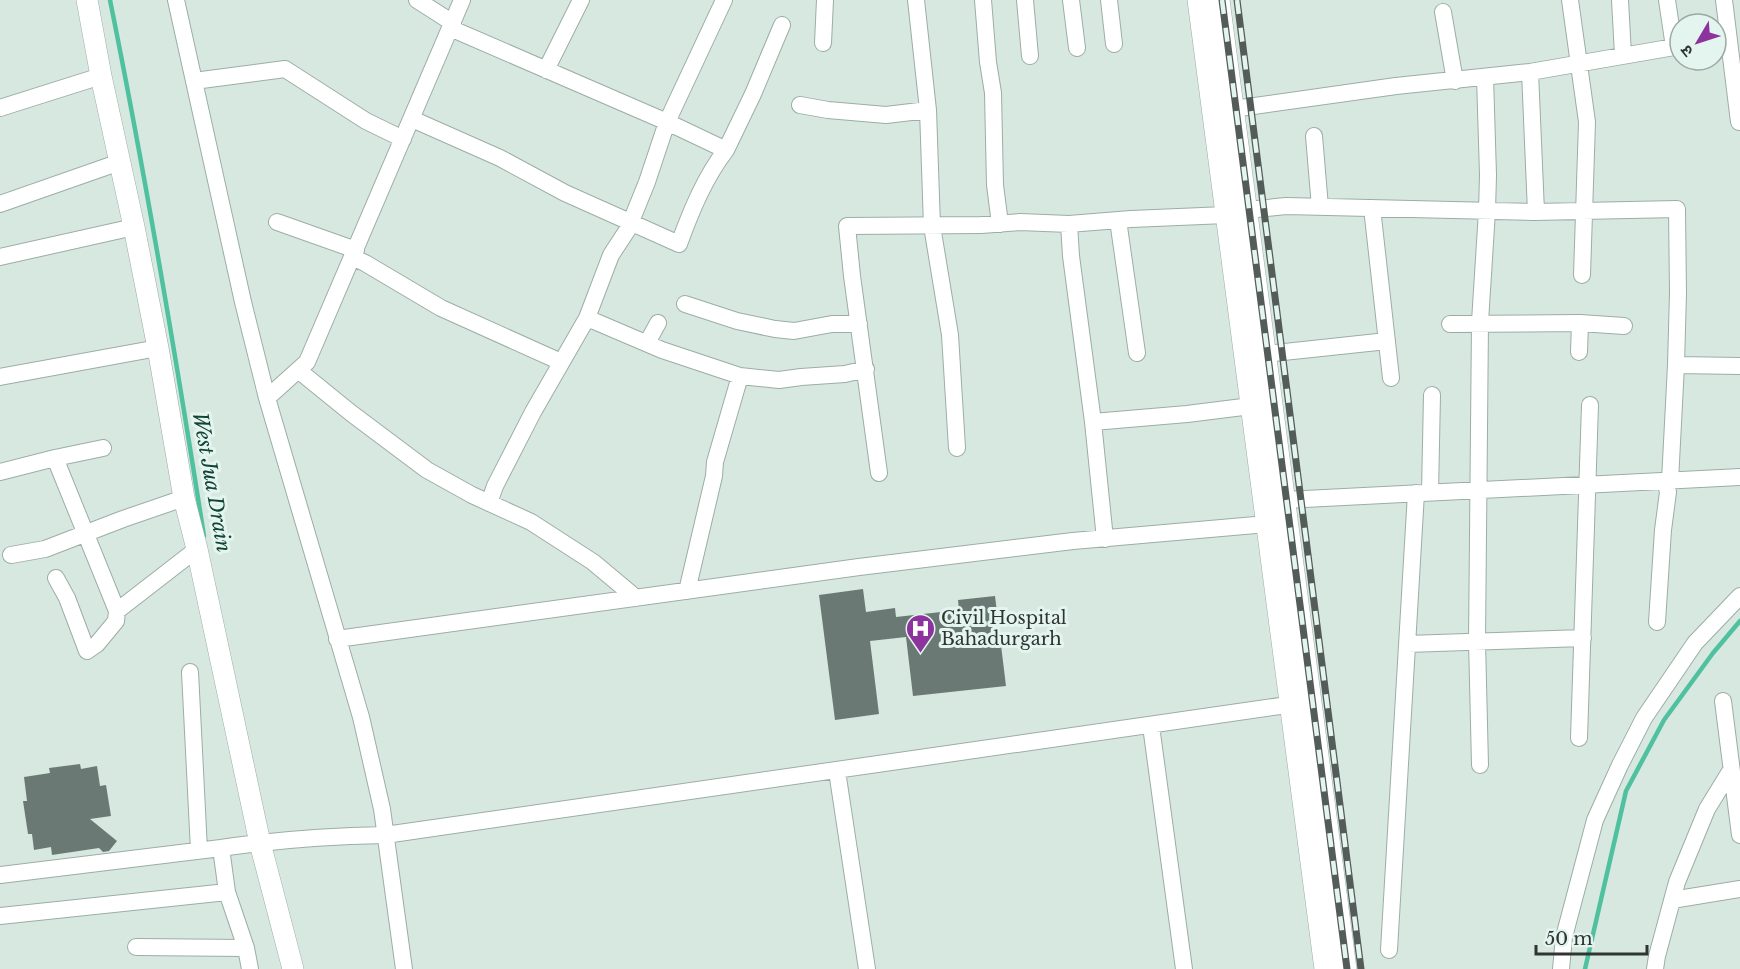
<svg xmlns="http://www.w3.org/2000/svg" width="1740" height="969" viewBox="0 0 1740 969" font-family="'Libre Baskerville','Noto Sans Devanagari',serif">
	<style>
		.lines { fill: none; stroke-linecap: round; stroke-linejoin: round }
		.stream { stroke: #4fc19f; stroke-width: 4.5 }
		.building { fill: #6a7974 }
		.minor-casing { stroke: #9cada6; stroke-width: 18 }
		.major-casing { stroke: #9cada6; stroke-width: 22 }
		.minor { stroke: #fff; stroke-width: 16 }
		.major { stroke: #fff; stroke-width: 21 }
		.rail-casing { stroke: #535c58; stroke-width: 7 }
		.rail { stroke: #e4f5ef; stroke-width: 4.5; stroke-dasharray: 14; stroke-linecap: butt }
		.labels { text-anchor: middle; stroke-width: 6; stroke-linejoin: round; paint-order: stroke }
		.poi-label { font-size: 18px; fill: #2e3532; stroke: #e4f5ef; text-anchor: start }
		.water-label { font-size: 20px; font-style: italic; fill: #124335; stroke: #e4f5ef }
	</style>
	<rect width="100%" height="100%" fill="#d7e8e1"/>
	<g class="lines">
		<path class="stream" d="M110 0C146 178 176 357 204 536
			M1585 969 1626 791 1664 720 1713 653 1740 621"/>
	</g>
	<path class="building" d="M863 589 866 612 895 608 896 617 959 610 958 600 995 596 1006 686 913 696 906 637 870 641 879 714 835 720 819 595Z
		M80 764 81 769 97 766 100 786 106 785 111 816 90 819 117 841 109 851 103 852 99 848 52 855 51 847 34 850 32 834H28L23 801H27L24 777 50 773 49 768Z"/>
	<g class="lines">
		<defs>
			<path id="minor" d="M176 0 243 302 267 398 361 717 382 809 404 969
				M417 0 453 23
				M916 0 928 110 932 226 950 335 957 448
				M983 0 988 62 993 93 995 185 1000 224
				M1025 0 1030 56
				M1071 0 1077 48
				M1109 0 1114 44
				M1570 0 1587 122 1582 275
				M1620 0 1623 55
				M1667 0 1674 47
				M1724 0 1739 122
				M1443 12 1455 81
				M450 28 667 122 724 0
				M823 43 825 0
				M546 70 581 0
				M1530 72 1536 212
				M194 81 285 69 366 121 403 139
				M800 105 828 110 886 115 928 110
				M0 108 101 76
				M1233 109 1396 86 1530 72 1680 46
				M412 119 500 158 565 193 679 244C691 211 705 177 726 150
				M1314 136 1320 207
				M0 204 120 162
				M1372 208 1391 378
				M1118 220 1137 353
				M277 222 356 250
				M0 257 134 227
				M352 257 365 263 441 308 561 362
				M685 304 737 321 775 329 794 331 832 324H859
				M587 318 662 350 740 376 779 380 801 377 845 374 866 369
				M1450 324 1580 323 1624 326
				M647 343 658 323
				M1579 352 1580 323
				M1266 354 1387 341
				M1676 365 1740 366
				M298 370 351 413 427 470 472 495 531 522 593 562 636 598
				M0 377 158 348
				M267 398 307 362 462 0
				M1251 406 1187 414 1093 422 1071 256 1069 224 1131 219 1226 215 1247 210 1286 206 1534 212 1677 209 1678 293 1676 365 1670 481
				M1093 422 1105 539
				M55 458 103 448
				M0 472 55 458 117 611 197 549
				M879 473 852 276 847 226 981 225 1020 222 1069 224
				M1430 492 1432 395
				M1285 500 1740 477
				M489 503 495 486 533 412 587 318 611 255 628 229 647 182 667 122 726 150 753 94 782 25
				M11 555 45 549 123 519 184 498
				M56 578 67 598 87 651 97 644 116 621 117 611
				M687 591 714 476 715 462 740 376
				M1657 622 1663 530 1668 492 1665 481
				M337 639 859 567 1073 541 1267 524
				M1407 644 1583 638
				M190 672 199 850
				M1723 701 1740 835
				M1151 726 1184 969
				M1579 738 1590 405
				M1480 765 1477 641 1480 322 1487 211 1488 175 1485 77
				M837 771 867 969
				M0 875 221 848
				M1672 900 1740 889
				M0 916 227 892
				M136 947 246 948 227 892 221 848C275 840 330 836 385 835L1301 703
				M246 948 250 969
				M1389 950 1416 493
				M1561 969 1564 937 1595 820 1620 765 1644 718 1695 643 1740 596
				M1655 969 1657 956 1677 882 1707 809 1731 770"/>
			<path id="major" d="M87 0 101 76 134 227 158 348 184 498 197 549 260 843 293 969
				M1198 0 1325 969
				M1219 0 1346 969"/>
		</defs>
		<use href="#minor" class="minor-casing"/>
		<use href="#major" class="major-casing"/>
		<use href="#minor" class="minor"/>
		<use href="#major" class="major"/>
		<defs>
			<path id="rail" d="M1222 0 1347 969
				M1237 0 1361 969"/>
		</defs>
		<use href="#rail" class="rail-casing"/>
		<use href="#rail" class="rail"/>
	</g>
	<defs>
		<symbol id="hospital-pin" viewBox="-11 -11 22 30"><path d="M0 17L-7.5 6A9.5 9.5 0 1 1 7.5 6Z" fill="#8d339e" stroke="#e4f5ef"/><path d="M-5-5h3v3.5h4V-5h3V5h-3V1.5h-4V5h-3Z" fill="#fff"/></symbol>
	</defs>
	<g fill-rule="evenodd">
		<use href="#hospital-pin" x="904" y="612" width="33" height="45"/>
	</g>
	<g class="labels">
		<g class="poi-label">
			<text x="941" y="624">Civil Hospital<tspan x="941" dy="21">Bahadurgarh</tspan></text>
		</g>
		<g class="water-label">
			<text transform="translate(212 482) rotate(80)" y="7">West Jua Drain</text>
		</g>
	</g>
	<g transform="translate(1698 42) rotate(231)"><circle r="28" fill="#e4f5ef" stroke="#9ba8a3" stroke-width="1.5"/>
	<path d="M0-4.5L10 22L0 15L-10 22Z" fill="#8d339e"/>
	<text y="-9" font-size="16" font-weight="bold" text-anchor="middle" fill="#2e3532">उ</text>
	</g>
	<path d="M1536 945v9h111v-9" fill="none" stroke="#2e3532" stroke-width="3"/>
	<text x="1545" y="945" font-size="18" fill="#2e3532" stroke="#e4f5ef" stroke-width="4.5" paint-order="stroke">50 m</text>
</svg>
